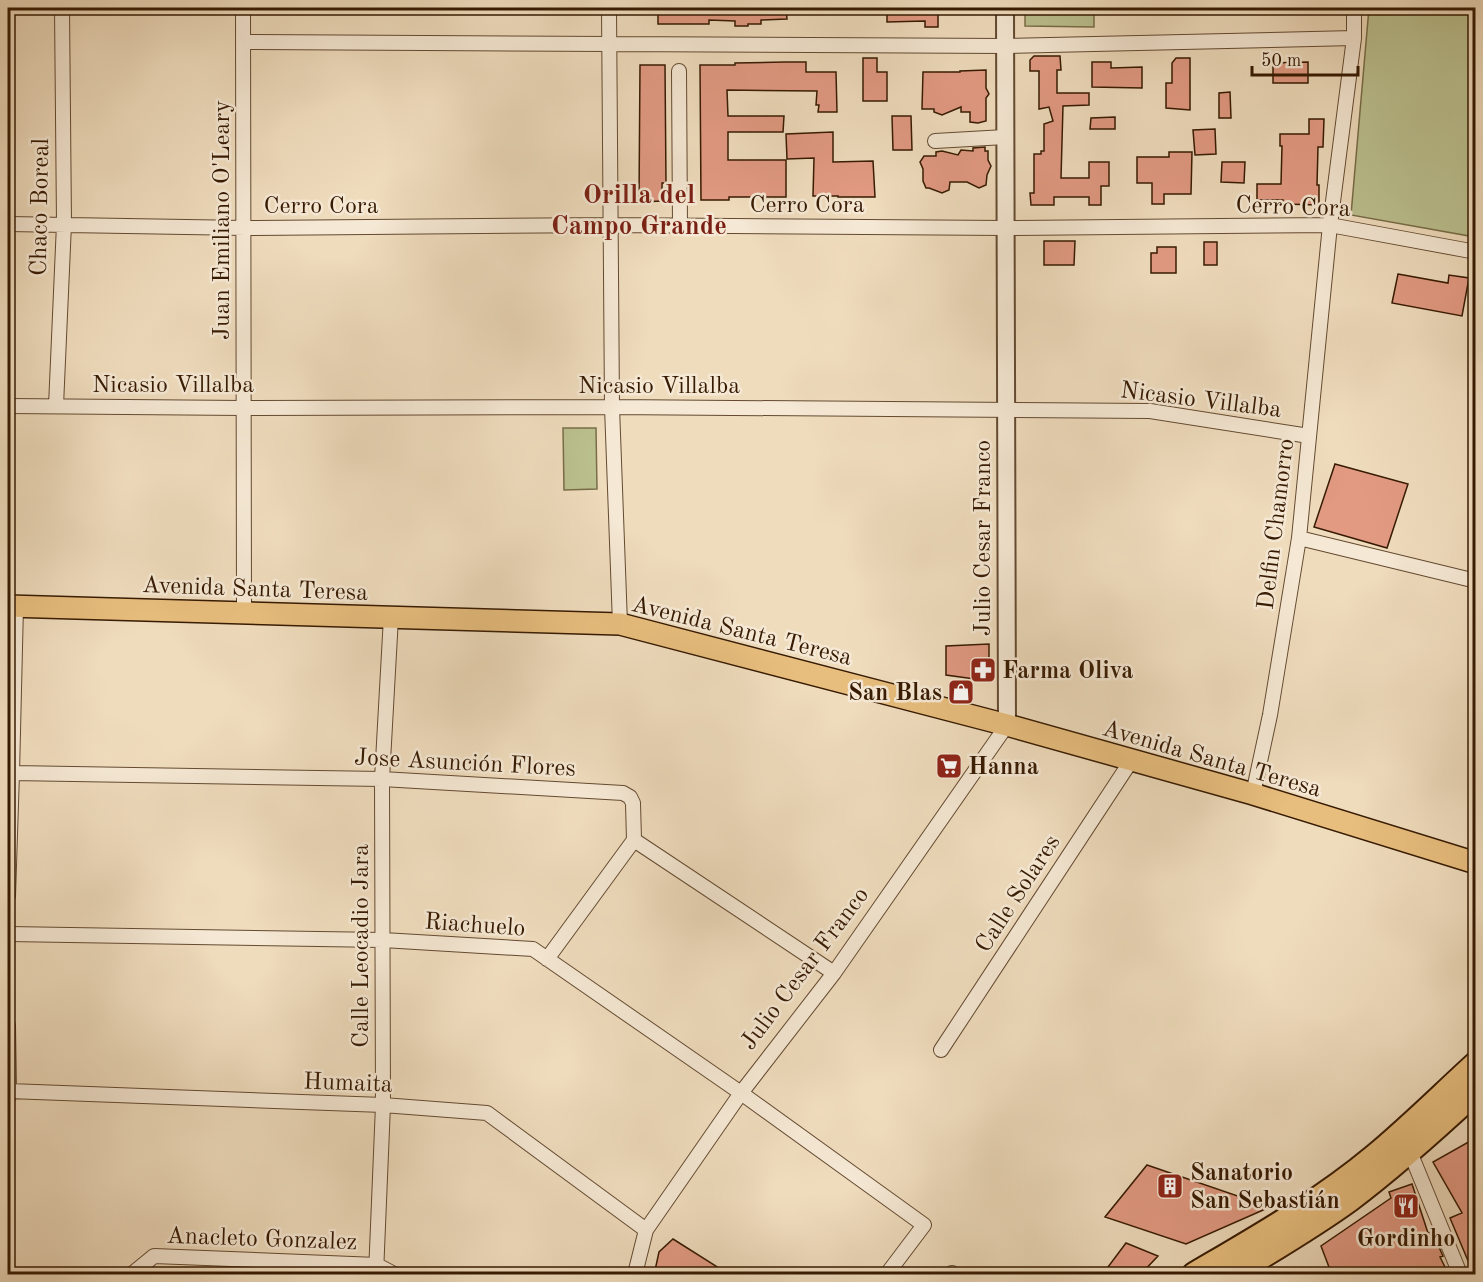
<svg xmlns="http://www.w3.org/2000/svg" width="1483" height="1282" viewBox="0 0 1483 1282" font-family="'Old Standard TT',serif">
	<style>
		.green { fill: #bbc08f; stroke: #786d48; stroke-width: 1.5 }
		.building { fill: #e29a83; stroke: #361a02; stroke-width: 1.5 }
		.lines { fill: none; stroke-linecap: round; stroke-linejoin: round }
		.minor-casing { stroke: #644a31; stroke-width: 16 }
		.tertiary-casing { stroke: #644a31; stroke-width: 20 }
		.primary-casing { stroke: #361a02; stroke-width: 24 }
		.trunk-casing { stroke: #361a02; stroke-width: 26 }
		.minor { stroke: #f5e8d4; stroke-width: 14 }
		.tertiary { stroke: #f5e8d4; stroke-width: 16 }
		.primary { stroke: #e8be7e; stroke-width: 21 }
		.trunk { stroke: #e8be7e; stroke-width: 22 }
		.labels { text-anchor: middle; stroke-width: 5; stroke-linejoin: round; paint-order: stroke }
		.street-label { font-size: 24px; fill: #361a02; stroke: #f5e8d4 }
		.poi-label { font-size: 24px; font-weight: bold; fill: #361a02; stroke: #f5e8d4; text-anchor: start }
		.quarter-label { font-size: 27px; font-weight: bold; fill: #7a1f14; stroke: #f5e8d4 }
	</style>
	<rect width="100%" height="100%" fill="#efdcbd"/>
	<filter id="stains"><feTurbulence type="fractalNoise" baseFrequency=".00333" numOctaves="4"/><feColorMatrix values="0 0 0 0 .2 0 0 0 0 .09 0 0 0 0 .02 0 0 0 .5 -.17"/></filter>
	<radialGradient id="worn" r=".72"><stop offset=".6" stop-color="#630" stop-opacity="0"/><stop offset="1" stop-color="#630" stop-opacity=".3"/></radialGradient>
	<path class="green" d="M1025 8H1094V27L1025 26Z
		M1369 8H1475V237L1351 215Z
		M563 428H596L597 489 564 490Z"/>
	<path class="building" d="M658 8H786L787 19 761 20V24H748V26H735V21L709 20V24H658Z
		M887 8H906V9L938 8V27H925V21L887 22Z
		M1034 56H1060L1061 70H1057V93H1089V105L1063 106 1061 178H1089V162H1109V186H1101V205H1089V197H1054V205H1031L1030 193H1034V154H1041V151H1044V124L1053 121 1049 107 1039 109V71H1030V60Z
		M863 58H877V72H887V101H863Z
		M1176 58H1190V110L1166 108V83H1172V63Z
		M785 62H806V72H836L837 112H818L819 105H816L817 91 727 90 728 116H784L783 132H728V160H786V197H729V200H701L700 65H735V63Z
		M1092 62H1111V68L1142 67V88L1092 87Z
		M1308 62V83H1273V63Z
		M640 65H665L666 183H662V201L639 202Z
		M986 70V88L989 94 986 98V121L978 123 970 122V112H961V107L942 115 934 112V109H922L923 72H960V71Z
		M1230 92 1231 118H1219V93Z
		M892 116H911L912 150H893Z
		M1115 117V129H1090L1091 118Z
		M1309 119H1324L1323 147H1318L1317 185H1319V205L1283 204V200H1257V184H1281L1282 146H1280V134H1309Z
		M1215 129 1216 154 1195 155 1193 130Z
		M833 132V162L873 161 875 197H838V196H813L814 158 787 159 786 134Z
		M985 147V151H988V160L991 166 987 175 986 185 979 188 967 182H950L949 190 942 193 929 188H926L923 181V169L920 162 924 156H936V152L942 151 958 155 961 150 973 151V148Z
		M1169 152H1192L1191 194H1164V204H1152V183H1137V157H1169Z
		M1222 162H1245L1244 183 1221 182Z
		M1044 241H1075L1074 265H1044Z
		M1204 242H1217V265H1204Z
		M1157 247H1176V273H1151V253H1157Z
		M1398 274 1448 283 1449 275 1469 278 1462 316 1392 303Z
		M1335 464 1408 484 1387 548 1314 527Z
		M989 644V681L946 675V646Z
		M1472 1140 1476 1147V1275H1474L1450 1218 1462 1213 1433 1162Z
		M1147 1165 1270 1207 1186 1244 1105 1217Z
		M1412 1184 1428 1233 1432 1232 1443 1256 1440 1257 1449 1275H1332L1321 1246 1391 1198 1389 1192Z
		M673 1239 730 1275H654L659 1252Z
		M1126 1243 1158 1256 1140 1275H1102Z"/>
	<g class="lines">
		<defs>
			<path id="minor" d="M243 8 244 613
				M609 8 612 407 620 624
				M243 42 1005 46 1354 38
				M679 71 680 226
				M935 141 1005 137
				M8 224 245 228 610 225 1005 228 1330 225 1476 252
				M8 406 243 408 612 407 1150 411 1309 436
				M56 406 64 224 62 8
				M1299 538 1476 581
				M12 773 382 779 623 793 630 797 633 803 634 840
				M1253 794 1270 715 1299 538 1330 225 1354 38V8
				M634 840 834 973
				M8 896 12 773 16 606
				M8 934 383 940 533 949 741 1093 924 1225 887 1274
				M547 959 634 840
				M8 1025 9 1091 8 1098
				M941 1050 1131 761
				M9 1091 383 1105 487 1113 646 1230
				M1410 1152 1460 1274
				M132 1274 154 1256 377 1265 394 1274
				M376 1274 383 1105 382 779 391 617
				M635 1274 646 1230 741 1093 834 973 1007 725
				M951 1274 952 1273"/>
			<path id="tertiary" d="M1005 8 1007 725"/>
			<path id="primary" d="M8 606 620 624 1007 725 1253 794 1476 863"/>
			<path id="trunk" d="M1194 1274C1255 1238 1319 1202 1374 1156 1409 1127 1442 1094 1476 1063
				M1234 1274C1273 1250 1313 1227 1350 1200 1394 1167 1435 1130 1476 1092"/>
		</defs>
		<use href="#minor" class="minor-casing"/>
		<use href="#tertiary" class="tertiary-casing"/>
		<use href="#primary" class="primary-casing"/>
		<use href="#trunk" class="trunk-casing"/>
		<use href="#minor" class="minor"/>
		<use href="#tertiary" class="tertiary"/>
		<use href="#primary" class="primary"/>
		<use href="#trunk" class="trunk"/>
	</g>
	<defs>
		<symbol id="pharmacy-square" viewBox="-11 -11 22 22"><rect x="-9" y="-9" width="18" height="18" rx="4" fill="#8f2418" stroke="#f5e8d4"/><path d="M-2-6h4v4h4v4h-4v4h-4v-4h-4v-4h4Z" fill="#fff"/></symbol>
		<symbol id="shop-square" viewBox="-11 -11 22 22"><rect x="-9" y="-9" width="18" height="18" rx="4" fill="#8f2418" stroke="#f5e8d4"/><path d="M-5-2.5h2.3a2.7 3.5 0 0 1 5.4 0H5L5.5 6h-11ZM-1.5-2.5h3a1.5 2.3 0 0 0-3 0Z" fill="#fff"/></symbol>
		<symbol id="supermarket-square" viewBox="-11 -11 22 22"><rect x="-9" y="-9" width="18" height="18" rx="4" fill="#8f2418" stroke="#f5e8d4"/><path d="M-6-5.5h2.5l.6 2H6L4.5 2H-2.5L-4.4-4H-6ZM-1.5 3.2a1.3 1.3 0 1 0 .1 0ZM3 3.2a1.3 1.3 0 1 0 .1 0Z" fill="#fff"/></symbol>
		<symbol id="building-square" viewBox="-11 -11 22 22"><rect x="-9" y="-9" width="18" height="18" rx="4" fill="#8f2418" stroke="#f5e8d4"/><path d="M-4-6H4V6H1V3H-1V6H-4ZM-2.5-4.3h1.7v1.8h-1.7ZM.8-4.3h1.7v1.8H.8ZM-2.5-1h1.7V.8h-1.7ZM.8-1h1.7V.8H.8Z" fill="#fff"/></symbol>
		<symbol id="restaurant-square" viewBox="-11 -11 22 22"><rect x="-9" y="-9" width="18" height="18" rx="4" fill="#8f2418" stroke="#f5e8d4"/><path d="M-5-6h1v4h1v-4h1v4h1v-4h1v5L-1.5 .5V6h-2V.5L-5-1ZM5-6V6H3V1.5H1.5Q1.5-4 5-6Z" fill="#fff"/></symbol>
	</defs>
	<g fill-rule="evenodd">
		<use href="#pharmacy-square" x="968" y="655" width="30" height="30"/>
		<use href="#shop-square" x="946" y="677" width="30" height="30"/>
		<use href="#supermarket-square" x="934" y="751" width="30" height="30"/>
		<use href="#building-square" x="1155" y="1171" width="30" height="30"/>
		<use href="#restaurant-square" x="1391" y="1191" width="30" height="30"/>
	</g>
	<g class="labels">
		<g class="street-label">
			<text x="807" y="212">Cerro Cora</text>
			<text x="321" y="213">Cerro Cora</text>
			<text transform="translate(1293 206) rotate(2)" y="8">Cerro Cora</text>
			<text transform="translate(39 207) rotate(-89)" y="8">Chaco Boreal</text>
			<text transform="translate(221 220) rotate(-90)" y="8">Juan Emiliano O'Leary</text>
			<text x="173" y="392">Nicasio Villalba</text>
			<text x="659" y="393">Nicasio Villalba</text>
			<text transform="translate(1201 399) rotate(7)" y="8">Nicasio Villalba</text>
			<text transform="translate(1275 524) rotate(-83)" y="8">Delfin Chamorro</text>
			<text transform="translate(982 538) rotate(-90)" y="8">Julio Cesar Franco</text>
			<text transform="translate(255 588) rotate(2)" y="8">Avenida Santa Teresa</text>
			<text transform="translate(742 630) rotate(14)" y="8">Avenida Santa Teresa</text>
			<text transform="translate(1212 758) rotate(16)" y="8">Avenida Santa Teresa</text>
			<text transform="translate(465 762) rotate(3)" y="8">Jose Asunción Flores</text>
			<text transform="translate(1017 893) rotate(-57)" y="8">Calle Solares</text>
			<text transform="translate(475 924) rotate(4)" y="8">Riachuelo</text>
			<text transform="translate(360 946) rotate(-90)" y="8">Calle Leocadio Jara</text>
			<text transform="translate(804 968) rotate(-53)" y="8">Julio Cesar Franco</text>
			<text transform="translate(348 1082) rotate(2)" y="8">Humaita</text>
			<text transform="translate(262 1238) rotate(2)" y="8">Anacleto Gonzalez</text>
		</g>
		<g class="poi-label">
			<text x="1002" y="678">Farma Oliva</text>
			<text x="942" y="700" text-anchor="end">San Blas</text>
			<text x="968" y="774">Hanna</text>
			<text x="1190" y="1180">Sanatorio<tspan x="1190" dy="28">San Sebastián</tspan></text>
			<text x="1406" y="1246" text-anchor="middle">Gordinho</text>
		</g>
		<g class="quarter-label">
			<text x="639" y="203">Orilla del<tspan x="639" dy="31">Campo Grande</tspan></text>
		</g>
	</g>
	<rect width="1483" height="1282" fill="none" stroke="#efdcbd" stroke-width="30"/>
	<rect x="9" y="9" width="1465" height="1264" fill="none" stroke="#361a02" stroke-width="3"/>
	<rect x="15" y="15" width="1453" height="1252" fill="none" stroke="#361a02" stroke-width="1.5"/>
	<path d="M1252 66v9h106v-9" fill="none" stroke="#361a02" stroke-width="3"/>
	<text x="1261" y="66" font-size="18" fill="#361a02" stroke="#f5e8d4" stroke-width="4.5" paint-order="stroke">50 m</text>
	<rect width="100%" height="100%" filter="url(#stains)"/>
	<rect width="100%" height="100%" fill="url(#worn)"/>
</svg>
